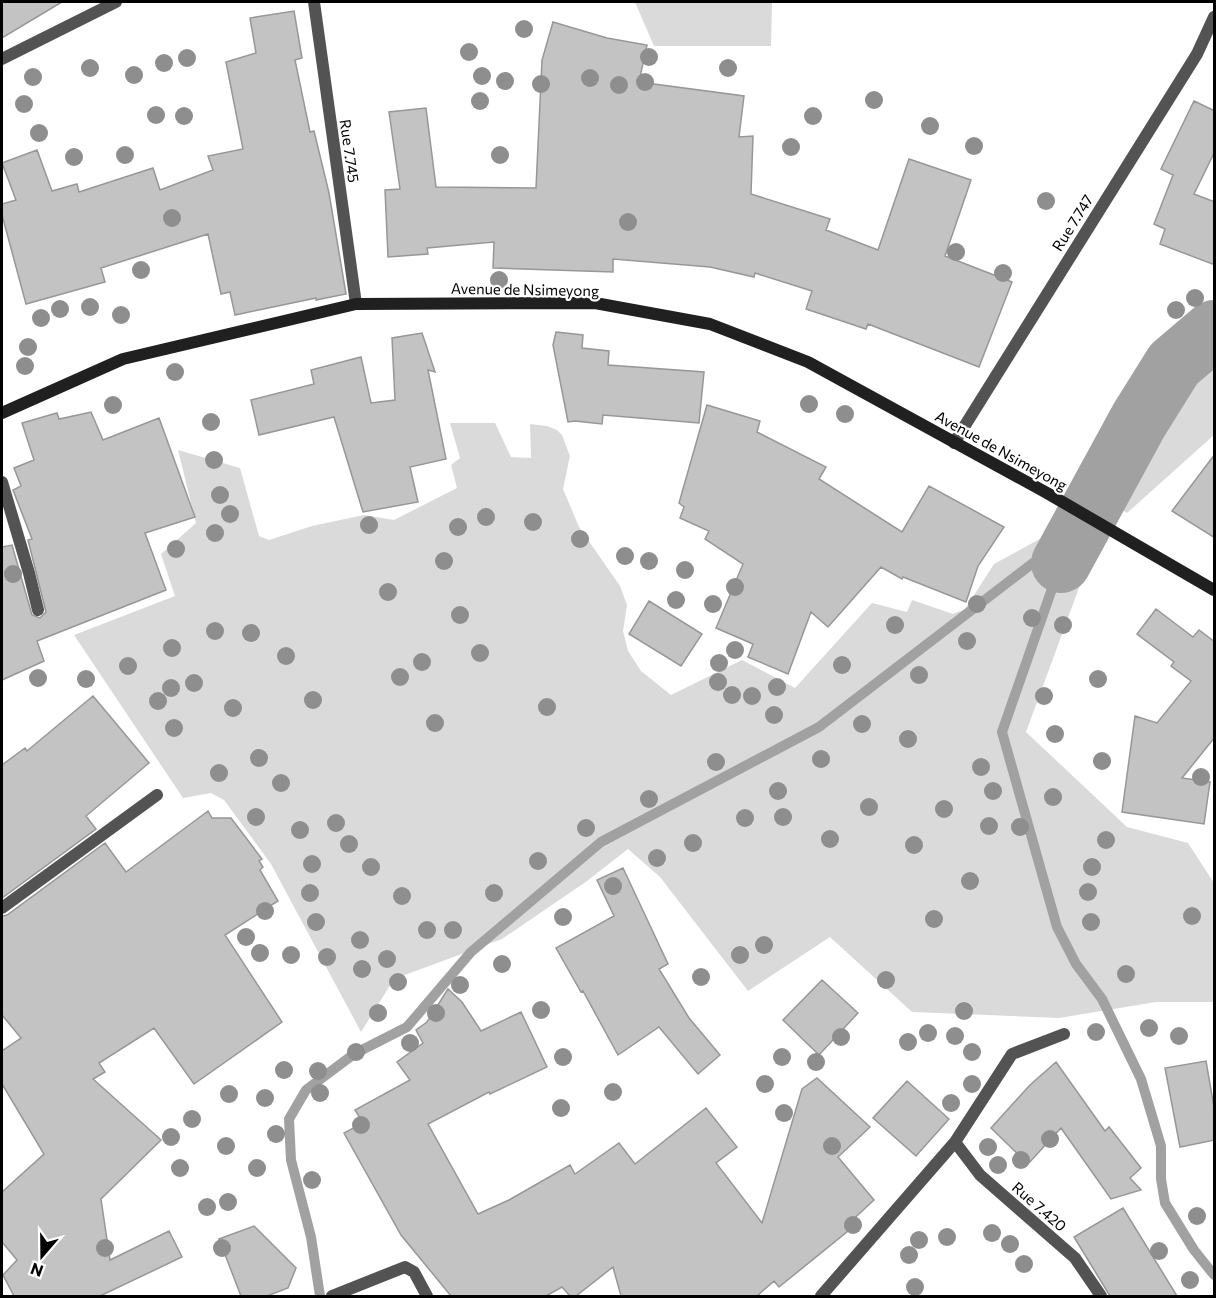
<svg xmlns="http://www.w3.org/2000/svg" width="1216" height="1298" viewBox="0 0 1216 1298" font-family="Commissioner,sans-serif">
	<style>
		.green { fill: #dadada }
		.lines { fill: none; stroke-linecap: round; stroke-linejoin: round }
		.stream { stroke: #a1a1a1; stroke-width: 10 }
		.river { stroke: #a1a1a1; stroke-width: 60 }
		.building { fill: #c3c3c3; stroke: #979797; stroke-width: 1.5 }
		.service { stroke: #535353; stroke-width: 12 }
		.minor { stroke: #535353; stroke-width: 12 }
		.secondary { stroke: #202020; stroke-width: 12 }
		.tree { fill: #8e8e8e }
		.labels { text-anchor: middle; stroke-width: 4.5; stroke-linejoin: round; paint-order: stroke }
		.street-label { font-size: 15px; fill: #000; stroke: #fff }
	</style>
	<rect width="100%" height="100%" fill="#fff"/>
	<path class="green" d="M635 2H772L771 46H654Z
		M1214 310V435L1127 513 1080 481 1128 381 1146 385Z
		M450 423H495L511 457 531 458 530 424 547 426 557 430 562 435 570 456 563 489 579 527 620 586 627 605 623 631 628 651 641 671 671 695 742 660 795 688 872 603 907 612 912 600 953 614 965 609 994 564 1049 534 1090 558 1026 732 1127 827 1188 843 1214 883V1002H1156L1059 1018 912 1012 830 937 748 991 660 877 628 849 587 881 502 939 394 979 361 1032 271 864 224 800 211 793 183 798 74 635 175 596 161 554 196 523 178 450 240 468 259 536 269 540 312 526 364 515 394 520 457 488 451 465 460 458Z"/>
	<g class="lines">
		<path class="stream" d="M320 1296 311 1237 291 1160 289 1119 306 1090 354 1054 407 1027 471 952 601 842 819 727 1033 563H1061L1002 732 1057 927 1076 964 1102 999 1141 1079 1161 1146V1179L1165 1203 1194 1250 1214 1275"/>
		<path class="river" d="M1061 563 1139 420 1174 364 1214 330"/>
	</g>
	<path class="building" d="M2 2H62L2 38Z
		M294 11 302 58 295 60 310 132 314 131 329 193 346 294 316 300V298L235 315 230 292 221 294 208 234 101 268 105 282 26 304 2 215V204L16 200 2 163 37 150 52 191 77 184 79 192 153 168 160 190 213 170 208 156 243 149 226 62 256 53 250 18Z
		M553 22 607 38 647 45 639 82 744 96 739 137 753 136 751 194 830 219 826 230 878 250 909 159 971 180 945 256 1012 282 979 367 868 324 866 329 806 309 812 291 755 273 754 277 710 267 613 259V272L493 268 494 242 427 248 428 254 388 257 385 190 400 189 389 112 426 108 436 187 536 188 542 60Z
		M1194 101 1215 111V151L1194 194 1215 202V265L1160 244 1165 229 1154 224 1173 175 1161 169Z
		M556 332 583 335 582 348 609 351 608 365 704 372 699 423 603 415 602 424 575 421 568 422 553 345Z
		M422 333 435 372 428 370 446 459 410 467 418 502 363 512 334 417 259 435 251 400 314 384 311 370 361 357 371 403 395 400 392 338Z
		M707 405 760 421 757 432 826 467 819 479 902 532 929 486 1004 527 978 566 966 602 903 577 902 579 881 567 828 627 811 612 788 674 748 657 753 644 716 628 743 564 705 539 709 531 680 518 684 507 679 503Z
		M91 412 103 440 159 418 195 517 145 533 166 590 37 641 44 661 2 680V547L12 545 32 615 40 618 46 612 28 540 32 539 13 490 21 486 14 468 34 460 22 423 57 413 59 419Z
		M1215 454V538L1172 511Z
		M649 601 702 634 681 666 629 634Z
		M1156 609 1193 637 1199 630 1215 642V737L1182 778 1210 782 1204 824 1122 812 1135 716 1157 723 1191 681 1171 666 1174 662 1137 634Z
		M93 696 149 763 86 816 96 829 2 898V765L25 748 27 751Z
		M208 811 212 818H231L262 859 259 861 263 867 260 870 278 901 225 935 282 1022 194 1084 154 1028 99 1063 105 1072 93 1079 161 1140 101 1199 110 1260 169 1231 182 1257 100 1296H14L3 1275 17 1260 2 1242V1192L44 1154 2 1084V1051L21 1038 2 1015V916L7 915 105 843 126 872Z
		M623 868 668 964 659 969 689 1018 720 1055 698 1074 659 1027 618 1055 583 991 581 992 556 948 614 916 597 880Z
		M822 980 858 1013 819 1055 783 1020Z
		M448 989 462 1002 481 1031 521 1012 547 1067 490 1094 489 1092 428 1124 478 1214 509 1200 570 1165 575 1174 619 1143 635 1164 706 1108 737 1147 716 1163 762 1223 802 1089 817 1078 870 1127 838 1157 874 1200 845 1227 848 1231 779 1287 774 1281 757 1296H621L613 1267 576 1296H570L562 1287 546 1296H451L401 1235 344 1133 363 1123 355 1110 410 1080 397 1062 423 1043 416 1030 427 1022Z
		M1206 1061 1215 1113V1140L1180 1147 1165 1068Z
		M1056 1062 1105 1131 1109 1127 1141 1168 1130 1178 1141 1190 1111 1199 1061 1128 1028 1164 991 1128 1030 1085Z
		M907 1081 949 1119 916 1156 873 1118Z
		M1123 1208 1177 1296H1110L1074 1237Z
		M254 1226 296 1268 288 1288 267 1296H241L219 1239Z"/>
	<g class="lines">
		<path class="service" d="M2 482 29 573 38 610"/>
		<path class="minor" d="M314 2 356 304
			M2 59 116 2
			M954 443 1197 54 1214 17
			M2 908 157 795
			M955 1142 980 1175 1075 1258 1101 1296
			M332 1296 405 1267 414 1272 427 1296
			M821 1296 955 1142 1012 1054 1064 1034"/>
		<path class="secondary" d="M2 413 123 359 356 304 595 303 710 324 808 362 1047 493 1214 590"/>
	</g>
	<g class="tree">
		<circle cx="524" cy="29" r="9"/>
		<circle cx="469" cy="52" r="9"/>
		<circle cx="649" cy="57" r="9"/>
		<circle cx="187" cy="58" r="9"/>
		<circle cx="164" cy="63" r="9"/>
		<circle cx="90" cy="68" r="9"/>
		<circle cx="728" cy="68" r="9"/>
		<circle cx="134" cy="75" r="9"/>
		<circle cx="482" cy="76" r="9"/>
		<circle cx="33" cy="77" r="9"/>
		<circle cx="590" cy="78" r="9"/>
		<circle cx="505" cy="81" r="9"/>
		<circle cx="645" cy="82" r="9"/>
		<circle cx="541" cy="84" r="9"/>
		<circle cx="619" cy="85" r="9"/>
		<circle cx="874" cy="100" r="9"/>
		<circle cx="480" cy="101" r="9"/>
		<circle cx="24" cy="104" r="9"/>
		<circle cx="156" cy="115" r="9"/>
		<circle cx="184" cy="116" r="9"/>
		<circle cx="813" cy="116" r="9"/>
		<circle cx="930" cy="126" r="9"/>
		<circle cx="39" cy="133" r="9"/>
		<circle cx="974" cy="146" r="9"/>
		<circle cx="791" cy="147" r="9"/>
		<circle cx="125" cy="155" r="9"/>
		<circle cx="500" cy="155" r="9"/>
		<circle cx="74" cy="157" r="9"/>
		<circle cx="1046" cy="201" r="9"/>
		<circle cx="172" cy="218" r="9"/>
		<circle cx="628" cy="222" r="9"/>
		<circle cx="956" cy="252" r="9"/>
		<circle cx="141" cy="270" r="9"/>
		<circle cx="1003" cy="273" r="9"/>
		<circle cx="499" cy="280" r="9"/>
		<circle cx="1195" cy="298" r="9"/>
		<circle cx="90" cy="307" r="9"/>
		<circle cx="60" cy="309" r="9"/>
		<circle cx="1176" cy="310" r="9"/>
		<circle cx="121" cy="315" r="9"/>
		<circle cx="41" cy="318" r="9"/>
		<circle cx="28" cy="347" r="9"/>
		<circle cx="25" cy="366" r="9"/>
		<circle cx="175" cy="372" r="9"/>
		<circle cx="809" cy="404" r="9"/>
		<circle cx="113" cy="405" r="9"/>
		<circle cx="845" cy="414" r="9"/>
		<circle cx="211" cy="422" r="9"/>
		<circle cx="214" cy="460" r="9"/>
		<circle cx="220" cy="495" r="9"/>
		<circle cx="230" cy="514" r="9"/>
		<circle cx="486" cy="517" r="9"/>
		<circle cx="533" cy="522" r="9"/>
		<circle cx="369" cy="525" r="9"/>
		<circle cx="458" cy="527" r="9"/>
		<circle cx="215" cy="533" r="9"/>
		<circle cx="580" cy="539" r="9"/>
		<circle cx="176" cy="549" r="9"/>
		<circle cx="625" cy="556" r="9"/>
		<circle cx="444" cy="561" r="9"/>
		<circle cx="649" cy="561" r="9"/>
		<circle cx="685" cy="570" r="9"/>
		<circle cx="13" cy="574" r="9"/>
		<circle cx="735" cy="587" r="9"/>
		<circle cx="388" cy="592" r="9"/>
		<circle cx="676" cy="600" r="9"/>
		<circle cx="713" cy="604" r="9"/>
		<circle cx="977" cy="604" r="9"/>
		<circle cx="460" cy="615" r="9"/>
		<circle cx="1032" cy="618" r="9"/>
		<circle cx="895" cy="625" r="9"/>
		<circle cx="1063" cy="625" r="9"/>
		<circle cx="215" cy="631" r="9"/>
		<circle cx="251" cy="633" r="9"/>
		<circle cx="967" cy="641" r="9"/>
		<circle cx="172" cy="648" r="9"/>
		<circle cx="735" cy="650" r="9"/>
		<circle cx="480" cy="653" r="9"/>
		<circle cx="286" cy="656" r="9"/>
		<circle cx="422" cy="662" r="9"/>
		<circle cx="719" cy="663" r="9"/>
		<circle cx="842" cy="665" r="9"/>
		<circle cx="128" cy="666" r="9"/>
		<circle cx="919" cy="675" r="9"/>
		<circle cx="400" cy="677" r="9"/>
		<circle cx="38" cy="678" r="9"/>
		<circle cx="86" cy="679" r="9"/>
		<circle cx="1098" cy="679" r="9"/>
		<circle cx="718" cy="682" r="9"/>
		<circle cx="194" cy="683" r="9"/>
		<circle cx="777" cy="687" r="9"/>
		<circle cx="171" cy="688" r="9"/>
		<circle cx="732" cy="695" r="9"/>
		<circle cx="752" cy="696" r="9"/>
		<circle cx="1044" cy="696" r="9"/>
		<circle cx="313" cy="700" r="9"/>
		<circle cx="158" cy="701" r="9"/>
		<circle cx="547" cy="707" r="9"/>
		<circle cx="233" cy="708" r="9"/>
		<circle cx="774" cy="715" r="9"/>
		<circle cx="435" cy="723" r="9"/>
		<circle cx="862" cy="724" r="9"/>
		<circle cx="174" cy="728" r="9"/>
		<circle cx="1055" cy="734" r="9"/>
		<circle cx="908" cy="739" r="9"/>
		<circle cx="259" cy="758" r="9"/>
		<circle cx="821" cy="759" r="9"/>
		<circle cx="1102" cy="761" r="9"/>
		<circle cx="716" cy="762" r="9"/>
		<circle cx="981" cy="767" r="9"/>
		<circle cx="219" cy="773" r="9"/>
		<circle cx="1201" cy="777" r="9"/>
		<circle cx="281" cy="783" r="9"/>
		<circle cx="778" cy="791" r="9"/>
		<circle cx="993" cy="791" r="9"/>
		<circle cx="1053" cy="797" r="9"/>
		<circle cx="649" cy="799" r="9"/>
		<circle cx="869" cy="807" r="9"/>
		<circle cx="944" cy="809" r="9"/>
		<circle cx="256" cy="817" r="9"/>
		<circle cx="783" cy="817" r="9"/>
		<circle cx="745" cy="818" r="9"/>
		<circle cx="336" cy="823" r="9"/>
		<circle cx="989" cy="826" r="9"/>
		<circle cx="1020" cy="827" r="9"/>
		<circle cx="586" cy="828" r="9"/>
		<circle cx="300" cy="830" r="9"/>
		<circle cx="830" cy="839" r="9"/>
		<circle cx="1106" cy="840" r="9"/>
		<circle cx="693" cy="843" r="9"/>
		<circle cx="349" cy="844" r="9"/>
		<circle cx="914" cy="845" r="9"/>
		<circle cx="657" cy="858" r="9"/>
		<circle cx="538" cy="861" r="9"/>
		<circle cx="312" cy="864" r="9"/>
		<circle cx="371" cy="867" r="9"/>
		<circle cx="1092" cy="867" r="9"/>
		<circle cx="970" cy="881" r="9"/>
		<circle cx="613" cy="886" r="9"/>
		<circle cx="1088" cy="892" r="9"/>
		<circle cx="310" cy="893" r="9"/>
		<circle cx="494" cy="893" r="9"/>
		<circle cx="402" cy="896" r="9"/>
		<circle cx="265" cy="911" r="9"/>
		<circle cx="1192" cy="916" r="9"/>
		<circle cx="563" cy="917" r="9"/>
		<circle cx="934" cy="919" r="9"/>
		<circle cx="316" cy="922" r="9"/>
		<circle cx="1091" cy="922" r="9"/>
		<circle cx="427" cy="930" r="9"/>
		<circle cx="453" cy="930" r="9"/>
		<circle cx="246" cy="937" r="9"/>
		<circle cx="360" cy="940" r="9"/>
		<circle cx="764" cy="945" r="9"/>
		<circle cx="260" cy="953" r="9"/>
		<circle cx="291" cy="955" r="9"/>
		<circle cx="740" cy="955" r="9"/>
		<circle cx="327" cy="957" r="9"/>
		<circle cx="387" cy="959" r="9"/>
		<circle cx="502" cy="964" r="9"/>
		<circle cx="362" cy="969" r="9"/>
		<circle cx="1126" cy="974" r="9"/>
		<circle cx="701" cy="977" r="9"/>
		<circle cx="886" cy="980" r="9"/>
		<circle cx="398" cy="982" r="9"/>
		<circle cx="460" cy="985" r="9"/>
		<circle cx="541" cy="1010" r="9"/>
		<circle cx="964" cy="1011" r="9"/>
		<circle cx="378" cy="1013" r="9"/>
		<circle cx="436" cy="1013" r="9"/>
		<circle cx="1149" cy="1028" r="9"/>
		<circle cx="1096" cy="1032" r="9"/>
		<circle cx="928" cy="1033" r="9"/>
		<circle cx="955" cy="1036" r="9"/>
		<circle cx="1179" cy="1036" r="9"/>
		<circle cx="841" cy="1037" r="9"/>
		<circle cx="908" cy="1042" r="9"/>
		<circle cx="410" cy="1043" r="9"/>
		<circle cx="356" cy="1052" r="9"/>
		<circle cx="972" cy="1052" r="9"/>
		<circle cx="563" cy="1057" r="9"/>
		<circle cx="782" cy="1057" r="9"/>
		<circle cx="816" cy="1062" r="9"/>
		<circle cx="284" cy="1070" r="9"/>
		<circle cx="318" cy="1071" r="9"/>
		<circle cx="765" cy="1084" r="9"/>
		<circle cx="972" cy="1084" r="9"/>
		<circle cx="613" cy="1092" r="9"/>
		<circle cx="320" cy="1093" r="9"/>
		<circle cx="229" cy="1094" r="9"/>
		<circle cx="265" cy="1098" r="9"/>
		<circle cx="951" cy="1103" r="9"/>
		<circle cx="561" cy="1108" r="9"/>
		<circle cx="784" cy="1113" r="9"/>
		<circle cx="192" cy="1119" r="9"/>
		<circle cx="361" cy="1125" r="9"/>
		<circle cx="276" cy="1134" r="9"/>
		<circle cx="171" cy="1137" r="9"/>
		<circle cx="1050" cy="1139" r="9"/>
		<circle cx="226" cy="1146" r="9"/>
		<circle cx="832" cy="1146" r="9"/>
		<circle cx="988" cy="1147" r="9"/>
		<circle cx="1021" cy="1160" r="9"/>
		<circle cx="998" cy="1165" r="9"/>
		<circle cx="180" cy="1168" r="9"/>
		<circle cx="257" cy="1168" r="9"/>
		<circle cx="312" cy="1180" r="9"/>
		<circle cx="228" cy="1202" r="9"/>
		<circle cx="207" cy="1207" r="9"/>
		<circle cx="1197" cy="1216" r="9"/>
		<circle cx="853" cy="1225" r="9"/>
		<circle cx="992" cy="1233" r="9"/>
		<circle cx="947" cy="1237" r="9"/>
		<circle cx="919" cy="1240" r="9"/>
		<circle cx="1010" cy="1244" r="9"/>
		<circle cx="105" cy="1248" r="9"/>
		<circle cx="222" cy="1248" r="9"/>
		<circle cx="1159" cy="1251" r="9"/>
		<circle cx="909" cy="1255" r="9"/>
		<circle cx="1024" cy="1264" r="9"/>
		<circle cx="1190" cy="1280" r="9"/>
		<circle cx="915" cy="1287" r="9"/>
	</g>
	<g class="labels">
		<g class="street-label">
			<text transform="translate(349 151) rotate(82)" y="5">Rue 7.745</text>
			<text transform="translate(1073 223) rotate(-58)" y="5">Rue 7.747</text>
			<text transform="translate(525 290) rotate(1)" y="5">Avenue de Nsimeyong</text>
			<text transform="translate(1001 451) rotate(29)" y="5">Avenue de Nsimeyong</text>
			<text transform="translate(1039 1207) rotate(41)" y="5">Rue 7.420</text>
		</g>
	</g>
	<rect width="1216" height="1298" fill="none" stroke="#000000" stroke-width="6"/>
	<g transform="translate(42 1256) rotate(200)" stroke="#ffffff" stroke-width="4.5" paint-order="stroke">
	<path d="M0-4.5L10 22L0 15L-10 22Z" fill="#000000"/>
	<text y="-9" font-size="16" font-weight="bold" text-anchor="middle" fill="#000000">N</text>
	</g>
</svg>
